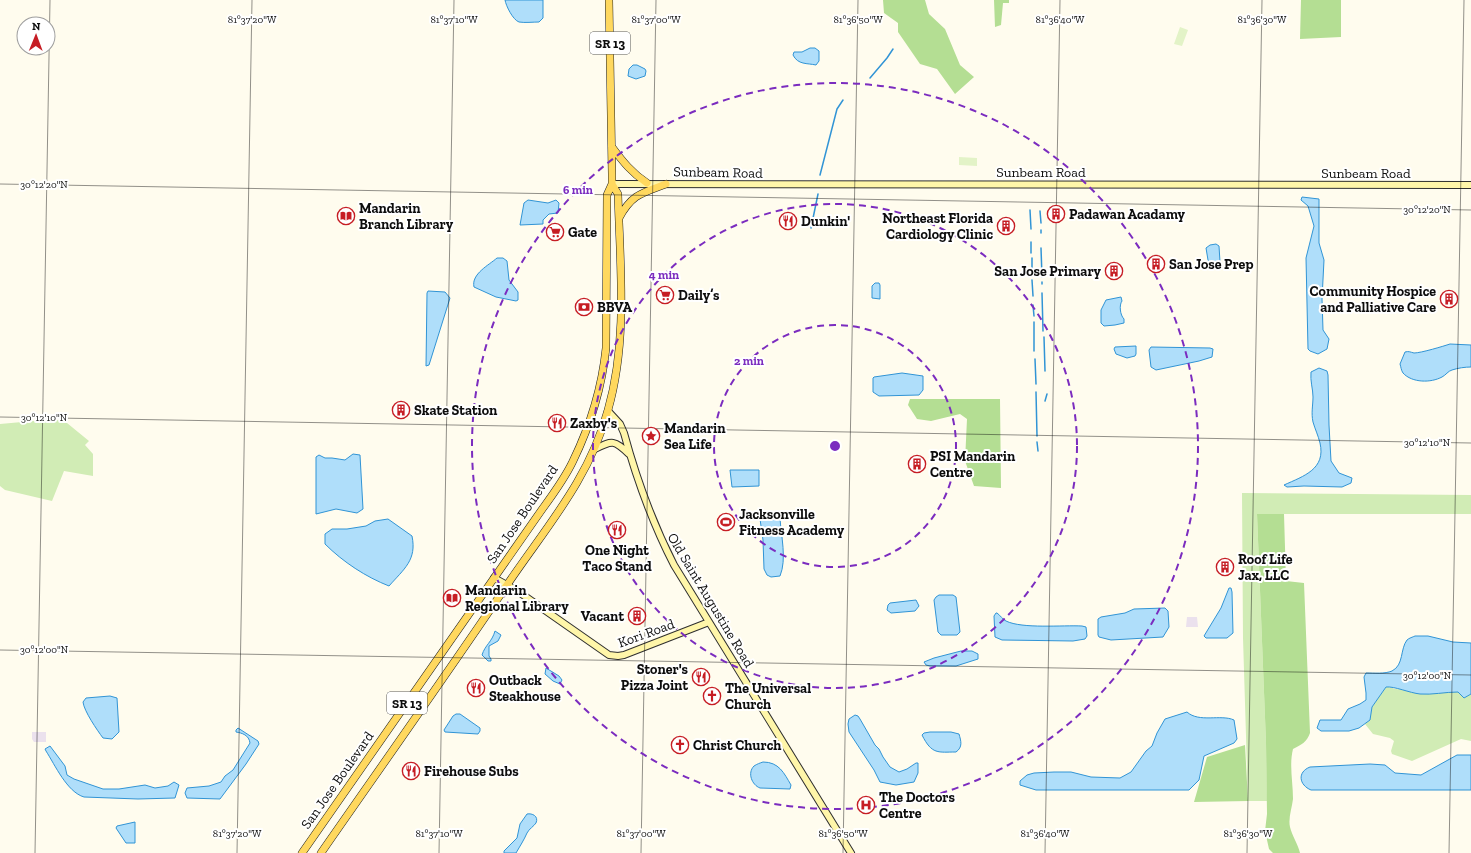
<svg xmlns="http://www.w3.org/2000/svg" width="1471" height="853" viewBox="0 0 1471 853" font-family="'Zilla Slab',serif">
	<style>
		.industrial { fill: #ebe1ed }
		.green { fill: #d1ecb5 }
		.forest { fill: #b4de93 }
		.pitch { fill: #e3f3c7 }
		.water { fill: #afdefa; stroke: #3194d5 }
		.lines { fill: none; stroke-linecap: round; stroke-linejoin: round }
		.stream { stroke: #3194d5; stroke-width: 1.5 }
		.secondary-casing { stroke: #2f2f2f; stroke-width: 8 }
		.primary-casing { stroke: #1e1e1e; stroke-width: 8 }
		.secondary { stroke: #fff6a9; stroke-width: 6 }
		.primary { stroke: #ffd85e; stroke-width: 7 }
		.ticks { fill: none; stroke: #0d0d0d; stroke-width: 1; stroke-opacity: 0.45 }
		.ring { fill: none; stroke: #7b2cbf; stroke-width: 2; stroke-dasharray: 7 5 }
		.labels { text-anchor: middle; stroke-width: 4; stroke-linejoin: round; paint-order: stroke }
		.shield { fill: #fff; stroke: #565656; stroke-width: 1 }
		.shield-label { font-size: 13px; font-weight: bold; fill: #0d0d0d }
		.street-label { font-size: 14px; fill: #0d0d0d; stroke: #fff }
		.poi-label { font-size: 14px; font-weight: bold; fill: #0d0d0d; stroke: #fff; text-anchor: start }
		.ticks-label { font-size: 10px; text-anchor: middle; fill: #0d0d0d; stroke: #fff; stroke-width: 4; stroke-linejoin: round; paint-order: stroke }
		.centre { fill: #7b2cbf; stroke: #fff; stroke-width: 2 }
		.ring-label { font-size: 12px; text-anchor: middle; font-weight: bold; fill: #7b2cbf; stroke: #fff; stroke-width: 4; stroke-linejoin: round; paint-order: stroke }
	</style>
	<rect width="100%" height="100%" fill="#fffcee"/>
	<path class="industrial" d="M1187 617H1197L1198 627H1186Z
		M32 732H46V742H34L32 739Z"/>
	<path class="green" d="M55 419 67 423 89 441 85 445 93 454V476L64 471 52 501 5 490 0 486V424Z
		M1242 493 1471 495V514H1257L1266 743 1267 801H1248L1243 638Z
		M1386 687H1390L1395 689 1458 692 1464 698 1471 694V741L1461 739 1412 761 1392 754 1391 751 1394 741 1390 738 1373 734 1365 724 1369 720 1372 707Z"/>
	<path class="forest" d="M883 0H925L929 14 945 29 960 65 974 77 955 94 937 69 920 64 898 32V23L884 13Z
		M994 0H1009V3H1003L1001 25 995 27Z
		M1301 0H1341V37L1300 39Z
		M910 399H1000L1001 488 974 486 965 461 967 419 960 414 931 421 917 419 908 405Z
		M1257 514H1284L1286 581 1304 583 1310 733C1307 742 1301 745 1293 749 1289 765 1293 782 1293 799 1292 808 1288 818 1290 827 1292 836 1298 844 1300 853H1273L1269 849 1265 831 1267 814 1266 743Z
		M1245 745 1248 801 1194 802 1207 757Z"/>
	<path class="pitch" d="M1180 27 1188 30 1182 46 1174 44Z
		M959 157 977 158V166L959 165Z"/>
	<path class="water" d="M505 0H543V18L539 22C533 22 525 23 519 22 513 20 506 6 505 0Z
		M810 48H815L819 51V61L816 65C807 63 798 65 793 55L794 52H802Z
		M633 65H637L645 69 646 71 645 76 636 79 628 76 629 69Z
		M1302 197 1319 199V243L1324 260 1322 299 1323 330 1329 339 1327 349 1318 354 1310 351 1308 349 1306 258 1314 226 1308 206 1301 200Z
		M528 200 548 203 556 200 559 203 558 213 549 214 543 220V224L520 225 524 203Z
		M1216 244 1219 246 1220 262 1218 264 1210 263 1208 260 1206 248 1210 245Z
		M497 258H503L507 261 509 280 518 292V300L516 301 496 297 474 287C471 274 489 265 497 258Z
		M875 283H879L880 285V299L872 298V286Z
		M428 291 445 292 450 298 429 365 426 366 427 293Z
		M1121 297 1122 301C1119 305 1120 315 1124 319V323L1115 325 1104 326 1101 323V310L1106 300Z
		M1450 344 1471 345V367C1465 367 1458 368 1452 370 1448 371 1446 375 1442 377 1431 383 1412 383 1403 373 1401 370 1401 367 1400 364L1405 352C1409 351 1410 352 1414 353 1421 353 1444 346 1450 344Z
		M1136 346V354L1135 356 1127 358 1116 354 1114 349 1115 347Z
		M1151 347 1210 348 1213 349 1212 357 1199 361 1156 370 1151 367 1149 350Z
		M1319 368 1327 371 1328 375 1329 425 1331 461 1339 473 1352 478 1351 483 1342 487 1304 486 1287 487 1284 485C1304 476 1326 469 1320 443 1318 435 1315 429 1313 422 1311 413 1313 405 1313 397 1313 389 1310 381 1311 372Z
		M902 373 923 376V390L919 395 879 396 873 392V378L874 377Z
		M353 454 360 455 363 509 357 513 336 509 316 514V457L319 455 325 458H332L345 460Z
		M730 470H759V486L732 487Z
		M759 512C767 514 775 510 780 518 781 536 787 559 780 576L771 577 767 575 764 569 763 540Z
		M388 519 412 536C417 560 404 569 389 586 366 577 343 562 325 544V534L332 529H347L366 526 375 521Z
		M1229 588H1231L1232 592 1233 633 1227 638H1206L1204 636 1221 608Z
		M939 595H953L956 597 960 632 957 635H941L938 632 934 600 936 597Z
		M916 600 919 606 915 611 891 613 887 610 888 605 890 603Z
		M1165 608 1168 611 1169 627 1163 637 1111 640 1099 637 1098 635V619L1101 617 1125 613 1134 609Z
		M996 613H997C1001 616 1002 619 1006 621 1022 629 1063 625 1082 626L1086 627 1087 636 1085 639 1073 641 1002 640 995 637 994 616Z
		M495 631 501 635 498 641 489 646V656L491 659V661H488L482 655C485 645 492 642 495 631Z
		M1415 636H1428L1453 642 1471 643V694L1464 698 1458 692C1445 692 1432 695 1420 694 1410 693 1394 686 1386 687L1372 707 1370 720 1359 728 1349 731H1321L1317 728 1320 720H1341L1348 709 1360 704 1366 700V693L1364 677 1366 673C1374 673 1385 674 1392 671 1404 665 1400 649 1407 640 1409 638 1413 637 1415 636Z
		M961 651H972L978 654V659L956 666H930L926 665 924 662 934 658Z
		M546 668 559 676 562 680 560 684 553 681 545 674Z
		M110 696 117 698 119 732 112 739 103 738C97 730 84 711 83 702L86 698Z
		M1187 712C1199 723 1221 714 1234 720L1237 739 1234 743 1204 756 1199 780 1189 790H1036L1020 785V781L1027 775 1034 773 1054 772H1071L1091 777 1120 778 1131 772 1146 751 1152 746 1157 733 1165 719Z
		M456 714H460L480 728V731L478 734 445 732 444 730 453 716Z
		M855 715 858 716 860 719 875 745 879 749 883 757 890 767 899 772 907 769 916 763H918V773L914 782 896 785 880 782 874 770 849 732 848 724 849 719Z
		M238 728 258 741 259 744 246 764 220 799 187 798 185 793 187 788 209 786 221 782 225 776 233 770 250 743C249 735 242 733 236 732V730Z
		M930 732H951L959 734C961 741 963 747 956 752 938 752 932 755 922 735L924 733Z
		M50 746 65 766 67 775 74 779 103 789H119L145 785 155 788 168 786 174 782 179 785 175 798 138 799 84 797C67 792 55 765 46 751L45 749Z
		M1457 755H1471V790H1311C1299 785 1297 772 1310 767L1370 764 1385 765 1395 773 1421 775Z
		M763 762C779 762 784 773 791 785L790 789 760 788C752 785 747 773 754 766 757 764 760 763 763 762Z
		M527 814C532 813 539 816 536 823 534 826 529 829 527 833 524 840 520 846 516 853H504V851L517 838 520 824Z
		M135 822V843H126L116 828 117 826Z"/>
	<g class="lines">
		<path class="stream" d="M870 78 887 58 893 49
			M820 175 837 109 843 100
			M1030 210 1031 229
			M1040 211 1041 223
			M811 228 818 194
			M1041 230V233
			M1031 242V253
			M1041 248 1042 277
			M1032 258V275
			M1032 280 1033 296
			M1042 282V284
			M1042 293 1043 331
			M1033 305 1034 316
			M1034 322V351
			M1044 337 1045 371
			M1035 359 1036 384
			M1036 392 1037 436
			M1045 401 1047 394
			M1037 442 1038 451"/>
		<defs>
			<path id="secondary" d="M612 184 1471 185
				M608 411 620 424 624 433C637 481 651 520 674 565L851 853
				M595 449C613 440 614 440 629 454
				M494 578 516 590 609 655 618 656 624 655 709 622"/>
			<path id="primary" d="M612 147C623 162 632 173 647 183
				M619 218C632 194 642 193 666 184
				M302 853 543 508C554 493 565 478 573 461 590 426 602 387 606 348L607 195 612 184V174L609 0
				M321 853C383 764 446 675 507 585 546 527 589 480 608 410 628 340 620 266 618 194L612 184"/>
		</defs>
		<use href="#secondary" class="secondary-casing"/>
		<use href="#primary" class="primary-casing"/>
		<use href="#secondary" class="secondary"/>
		<use href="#primary" class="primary"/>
	</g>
	<path class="ticks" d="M0 184 1471 210M0 417 1471 443M0 650 1471 675M35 853 50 0M237 853 252 0M439 853 454 0M641 853 656 0M843 853 858 0M1045 853 1060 0M1247 853 1262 0M1449 853 1464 0"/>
	<g class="ring">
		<circle cx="835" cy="446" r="121"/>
		<circle cx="835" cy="446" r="242"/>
		<circle cx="835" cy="446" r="363"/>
	</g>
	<defs>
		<symbol id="building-ring" viewBox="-11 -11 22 22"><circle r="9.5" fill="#fff" stroke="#c61d24" stroke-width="1.5"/><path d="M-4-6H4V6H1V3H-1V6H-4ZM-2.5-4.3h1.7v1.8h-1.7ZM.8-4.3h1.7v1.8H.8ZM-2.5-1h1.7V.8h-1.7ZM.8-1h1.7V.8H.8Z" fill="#c61d24"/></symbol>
		<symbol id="library-ring" viewBox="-11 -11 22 22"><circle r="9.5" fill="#fff" stroke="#c61d24" stroke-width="1.5"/><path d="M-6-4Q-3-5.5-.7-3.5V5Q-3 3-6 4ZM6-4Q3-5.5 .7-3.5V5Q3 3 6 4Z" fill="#c61d24"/></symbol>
		<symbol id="restaurant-ring" viewBox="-11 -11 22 22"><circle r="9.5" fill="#fff" stroke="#c61d24" stroke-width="1.5"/><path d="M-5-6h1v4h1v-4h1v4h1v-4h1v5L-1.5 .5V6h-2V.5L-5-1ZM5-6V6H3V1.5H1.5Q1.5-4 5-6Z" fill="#c61d24"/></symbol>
		<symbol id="supermarket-ring" viewBox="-11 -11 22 22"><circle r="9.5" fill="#fff" stroke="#c61d24" stroke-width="1.5"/><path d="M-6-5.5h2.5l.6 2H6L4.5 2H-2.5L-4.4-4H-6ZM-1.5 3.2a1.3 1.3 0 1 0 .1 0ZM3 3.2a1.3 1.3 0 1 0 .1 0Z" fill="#c61d24"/></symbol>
		<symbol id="bank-ring" viewBox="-11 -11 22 22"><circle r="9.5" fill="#fff" stroke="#c61d24" stroke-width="1.5"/><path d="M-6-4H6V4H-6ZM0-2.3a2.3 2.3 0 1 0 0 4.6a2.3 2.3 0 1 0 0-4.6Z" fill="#c61d24"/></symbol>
		<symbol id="sight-ring" viewBox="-11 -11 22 22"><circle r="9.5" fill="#fff" stroke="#c61d24" stroke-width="1.5"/><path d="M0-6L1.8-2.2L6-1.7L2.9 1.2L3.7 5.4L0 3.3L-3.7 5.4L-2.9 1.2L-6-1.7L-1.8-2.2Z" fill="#c61d24"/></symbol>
		<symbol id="stadium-ring" viewBox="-11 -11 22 22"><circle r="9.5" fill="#fff" stroke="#c61d24" stroke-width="1.5"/><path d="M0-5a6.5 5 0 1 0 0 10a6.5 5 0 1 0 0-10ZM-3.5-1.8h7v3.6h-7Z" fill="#c61d24"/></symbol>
		<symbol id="church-ring" viewBox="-11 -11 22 22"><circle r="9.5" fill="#fff" stroke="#c61d24" stroke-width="1.5"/><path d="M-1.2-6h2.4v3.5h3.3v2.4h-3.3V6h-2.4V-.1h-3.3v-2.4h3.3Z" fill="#c61d24"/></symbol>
		<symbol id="hospital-ring" viewBox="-11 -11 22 22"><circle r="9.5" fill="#fff" stroke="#c61d24" stroke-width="1.5"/><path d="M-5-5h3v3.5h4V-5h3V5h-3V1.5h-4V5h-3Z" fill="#c61d24"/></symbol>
	</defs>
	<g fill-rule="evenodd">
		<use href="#building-ring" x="1046" y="204" width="20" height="20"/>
		<use href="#library-ring" x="336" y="206" width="20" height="20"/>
		<use href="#restaurant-ring" x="778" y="211" width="20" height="20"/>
		<use href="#building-ring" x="996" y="216" width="20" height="20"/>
		<use href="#supermarket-ring" x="545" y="222" width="20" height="20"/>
		<use href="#building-ring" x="1146" y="254" width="20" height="20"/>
		<use href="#building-ring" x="1104" y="261" width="20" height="20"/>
		<use href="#supermarket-ring" x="655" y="285" width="20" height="20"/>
		<use href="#building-ring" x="1439" y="289" width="20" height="20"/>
		<use href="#bank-ring" x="574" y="297" width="20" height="20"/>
		<use href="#building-ring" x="391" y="400" width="20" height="20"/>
		<use href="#restaurant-ring" x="547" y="413" width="20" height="20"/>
		<use href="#sight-ring" x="641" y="426" width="20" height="20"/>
		<use href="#building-ring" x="907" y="454" width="20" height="20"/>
		<use href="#stadium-ring" x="716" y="512" width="20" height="20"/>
		<use href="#restaurant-ring" x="607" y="520" width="20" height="20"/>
		<use href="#building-ring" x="1215" y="557" width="20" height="20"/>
		<use href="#library-ring" x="442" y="588" width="20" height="20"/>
		<use href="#building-ring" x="627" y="606" width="20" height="20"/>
		<use href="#restaurant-ring" x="691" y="667" width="20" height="20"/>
		<use href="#restaurant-ring" x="466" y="678" width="20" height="20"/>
		<use href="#church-ring" x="702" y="686" width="20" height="20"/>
		<use href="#church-ring" x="670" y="735" width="20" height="20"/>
		<use href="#restaurant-ring" x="401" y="761" width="20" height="20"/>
		<use href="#hospital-ring" x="856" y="795" width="20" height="20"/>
	</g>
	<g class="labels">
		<g class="shield">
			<rect x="590" y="32" width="40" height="22" rx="3"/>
			<rect x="387" y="692" width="40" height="22" rx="3"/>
		</g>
		<g class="shield-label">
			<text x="610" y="48">SR 13</text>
			<text x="407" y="708">SR 13</text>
		</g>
		<g class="street-label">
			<text transform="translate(718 172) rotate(1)" y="5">Sunbeam Road</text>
			<text x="1041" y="177">Sunbeam Road</text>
			<text x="1366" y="178">Sunbeam Road</text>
			<text transform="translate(522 514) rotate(-56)" y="5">San Jose Boulevard</text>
			<text transform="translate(711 600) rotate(59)" y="5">Old Saint Augustine Road</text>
			<text transform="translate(646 633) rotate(-20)" y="5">Kori Road</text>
			<text transform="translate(337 780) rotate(-55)" y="5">San Jose Boulevard</text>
		</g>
		<g class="poi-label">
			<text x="359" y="213">Mandarin<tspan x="359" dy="16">Branch Library</tspan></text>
			<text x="1069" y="219">Padawan Acadamy</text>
			<text x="993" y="223" text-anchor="end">Northeast Florida<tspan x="993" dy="16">Cardiology Clinic</tspan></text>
			<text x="801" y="226">Dunkin'</text>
			<text x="568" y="237">Gate</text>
			<text x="1169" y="269">San Jose Prep</text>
			<text x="1101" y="276" text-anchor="end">San Jose Primary</text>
			<text x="1436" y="296" text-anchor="end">Community Hospice<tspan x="1436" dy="16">and Palliative Care</tspan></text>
			<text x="678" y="300">Daily’s</text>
			<text x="597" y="312">BBVA</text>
			<text x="414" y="415">Skate Station</text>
			<text x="570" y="428">Zaxby's</text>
			<text x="664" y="433">Mandarin<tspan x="664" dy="16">Sea Life</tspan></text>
			<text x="930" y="461">PSI Mandarin<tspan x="930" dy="16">Centre</tspan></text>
			<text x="739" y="519">Jacksonville<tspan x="739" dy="16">Fitness Academy</tspan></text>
			<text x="617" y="555" text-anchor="middle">One Night<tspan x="617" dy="16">Taco Stand</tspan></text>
			<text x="1238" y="564">Roof Life<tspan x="1238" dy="16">Jax, LLC</tspan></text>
			<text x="465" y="595">Mandarin<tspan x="465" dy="16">Regional Library</tspan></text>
			<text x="624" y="621" text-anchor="end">Vacant</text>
			<text x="688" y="674" text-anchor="end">Stoner's<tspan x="688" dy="16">Pizza Joint</tspan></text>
			<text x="489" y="685">Outback<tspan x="489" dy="16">Steakhouse</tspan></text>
			<text x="725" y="693">The Universal<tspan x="725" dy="16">Church</tspan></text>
			<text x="693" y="750">Christ Church</text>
			<text x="424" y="776">Firehouse Subs</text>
			<text x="879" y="802">The Doctors<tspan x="879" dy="16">Centre</tspan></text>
		</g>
	</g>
	<g class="ticks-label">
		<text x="252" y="23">81°37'20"W</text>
		<text x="454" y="23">81°37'10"W</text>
		<text x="656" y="23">81°37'00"W</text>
		<text x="858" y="23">81°36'50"W</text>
		<text x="1060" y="23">81°36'40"W</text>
		<text x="1262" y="23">81°36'30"W</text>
		<text x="44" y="188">30°12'20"N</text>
		<text x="1427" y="213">30°12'20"N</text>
		<text x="44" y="421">30°12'10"N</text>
		<text x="1427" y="446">30°12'10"N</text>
		<text x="44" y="653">30°12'00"N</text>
		<text x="1427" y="679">30°12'00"N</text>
		<text x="237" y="837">81°37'20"W</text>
		<text x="439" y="837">81°37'10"W</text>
		<text x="641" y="837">81°37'00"W</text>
		<text x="843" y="837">81°36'50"W</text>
		<text x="1045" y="837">81°36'40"W</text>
		<text x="1248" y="837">81°36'30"W</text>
	</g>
	<circle cx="835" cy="446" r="6" class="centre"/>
	<g class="ring-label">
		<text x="578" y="194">6 min</text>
		<text x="664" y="279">4 min</text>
		<text x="749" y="365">2 min</text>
	</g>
	<g transform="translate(36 36) rotate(1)"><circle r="19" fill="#ffffff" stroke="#9e9e9e"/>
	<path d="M0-3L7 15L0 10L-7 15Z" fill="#c61d24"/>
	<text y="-6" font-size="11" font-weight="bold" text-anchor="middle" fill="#0d0d0d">N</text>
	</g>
</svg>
